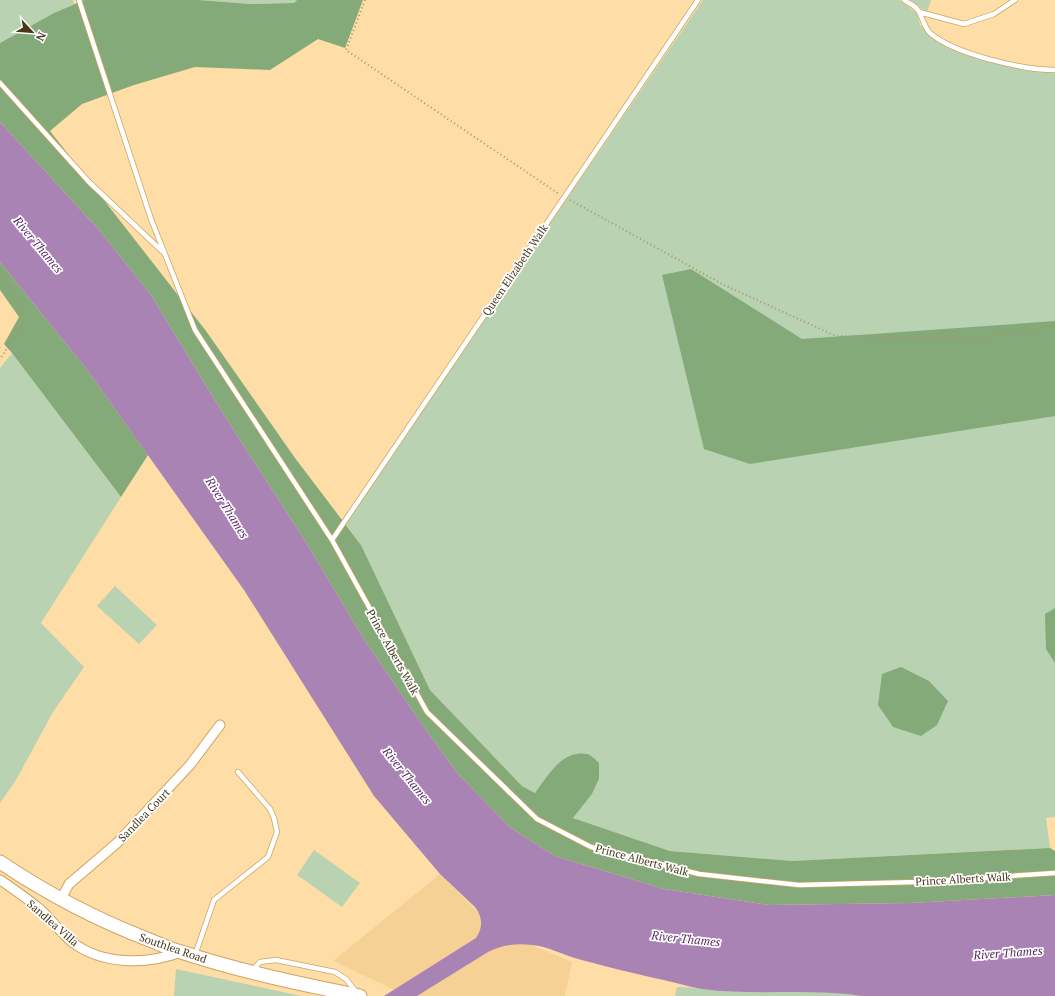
<svg xmlns="http://www.w3.org/2000/svg" width="1055" height="996" viewBox="0 0 1055 996" font-family="'PT Serif',serif">
	<style>
		.built { fill: #f6d196 }
		.green { fill: #b9d3b2 }
		.forest { fill: #83aa78 }
		.water { fill: #a983b4 }
		.lines { fill: none; stroke-linecap: round; stroke-linejoin: round }
		.lane-casing { stroke: #cda461; stroke-width: 6 }
		.street-casing { stroke: #cda461; stroke-width: 11 }
		.secondary-casing { stroke: #cda461; stroke-width: 15 }
		.path { stroke: #ac9167; stroke-width: 2; stroke-dasharray: 1 3; stroke-linecap: butt }
		.lane { stroke: #fff; stroke-width: 4.5 }
		.street { stroke: #fff; stroke-width: 9 }
		.secondary { stroke: #fff; stroke-width: 13 }
		.labels { text-anchor: middle; stroke-width: 3.5; stroke-linejoin: round; paint-order: stroke }
		.street-label { font-size: 11px; fill: #48371b; stroke: #fff }
		.water-label { font-size: 12px; font-style: italic; fill: #582866; stroke: #fff }
	</style>
	<rect width="100%" height="100%" fill="#ffdda7"/>
	<path class="built" d="M440 874 484 918 522 941 572 962 565 996H407L333 961Z"/>
	<path class="green" d="M0 0H73L74 4 54 13 0 43Z
		M198 0H297L294 3 251 4Z
		M703 0H899L917 13 920 25 932 37 973 56 1022 69 1055 72V817L1046 818 1050 848 793 861 670 851 573 818 592 794 599 779V763L555 767 535 793 522 786 430 690 361 545 345 523Z
		M910 0H931L927 12Z
		M12 353 121 497 41 623 84 667 53 712 16 780 0 803V368Z
		M115 586 157 625 139 644 97 606Z
		M314 850 360 883 342 907 297 875Z
		M176 969 301 996H174Z
		M677 987 841 993 862 996H675Z"/>
	<path class="forest" d="M84 0H198L251 4 294 3 297 0H363L345 48 318 39 270 70 195 67 134 85 82 104 50 131 206 331 295 458 361 545 430 690 522 786 535 793C547 777 562 749 587 754 591 755 596 760 599 763V779L592 794 573 818 670 851 793 861 1050 848 1055 851V895L910 903 769 905 664 889 555 856 511 828 459 775 428 733 363 638 309 547 224 415 151 295 100 231 0 122V43L54 13Z
		M0 262 88 371 148 455 121 497 12 353 4 344 19 317 0 290Z
		M691 269 802 339 1055 321V416L750 464 704 449 662 275Z
		M1055 608V663L1046 649 1045 614Z
		M901 667 929 681 948 701 937 725 921 736 893 727 878 705 882 674Z"/>
	<path class="water" d="M0 122 100 231 151 295 224 415 309 547 363 638 428 733 459 775 511 828 555 856 664 889 769 905 910 903 1055 895V996H862C809 988 755 996 702 989 686 986 670 981 654 978 629 972 603 966 578 959 563 955 547 946 532 945 516 943 502 945 488 952L417 996H384L476 938C483 928 483 917 475 907L440 874 374 796 244 590 88 371 0 262Z"/>
	<g class="lines">
		<defs>
			<path id="lane" d="M79 0 151 219 195 330 332 540 427 712 537 819 591 847 699 874 799 885 918 882 1055 873
				M904 0C908 3 914 5 917 9 923 16 923 26 930 33 954 54 1023 70 1055 70
				M919 12 964 24 994 14 1015 0
				M0 83 89 182 164 253
				M332 540 698 0
				M195 955 214 900 268 857 277 832 274 818 270 809 238 772
				M252 971 260 962 276 960 335 972 346 979 357 993"/>
			<path id="street" d="M0 880C14 889 27 899 40 909 51 919 60 932 72 942 102 965 146 965 181 952
				M61 899 69 884 117 843 190 765 220 725"/>
			<path id="secondary" d="M0 862C46 893 95 919 147 939 158 943 169 949 181 952 239 971 300 984 360 996"/>
		</defs>
		<use href="#lane" class="lane-casing"/>
		<use href="#street" class="street-casing"/>
		<use href="#secondary" class="secondary-casing"/>
		<path class="path" d="M365 0 346 50 559 194
			M570 200 724 285 836 336 980 338 1055 326
			M0 274 17 296 25 321 0 359"/>
		<use href="#lane" class="lane"/>
		<use href="#street" class="street"/>
		<use href="#secondary" class="secondary"/>
	</g>
	<g class="labels">
		<g class="street-label">
			<text transform="translate(515 270) rotate(-56)" y="4">Queen Elizabeth Walk</text>
			<text transform="translate(393 652) rotate(61)" y="4">Prince Alberts Walk</text>
			<text transform="translate(144 815) rotate(-46)" y="4">Sandlea Court</text>
			<text transform="translate(642 860) rotate(15)" y="4">Prince Alberts Walk</text>
			<text transform="translate(963 879) rotate(-3)" y="4">Prince Alberts Walk</text>
			<text transform="translate(53 923) rotate(41)" y="4">Sandlea Villa</text>
			<text transform="translate(173 948) rotate(19)" y="4">Southlea Road</text>
		</g>
		<g class="water-label">
			<text transform="translate(38 245) rotate(50)" y="4">River Thames</text>
			<text transform="translate(227 508) rotate(58)" y="4">River Thames</text>
			<text transform="translate(407 776) rotate(51)" y="4">River Thames</text>
			<text transform="translate(686 939) rotate(6)" y="4">River Thames</text>
			<text transform="translate(1008 953) rotate(-4)" y="4">River Thames</text>
		</g>
	</g>
	<g transform="translate(32 32) rotate(116)" stroke="#ffffff" stroke-width="3" paint-order="stroke">
	<path d="M0-3L7 15L0 10L-7 15Z" fill="#48371b"/>
	<text y="-6" font-size="11" font-weight="bold" text-anchor="middle" fill="#48371b">N</text>
	</g>
</svg>
